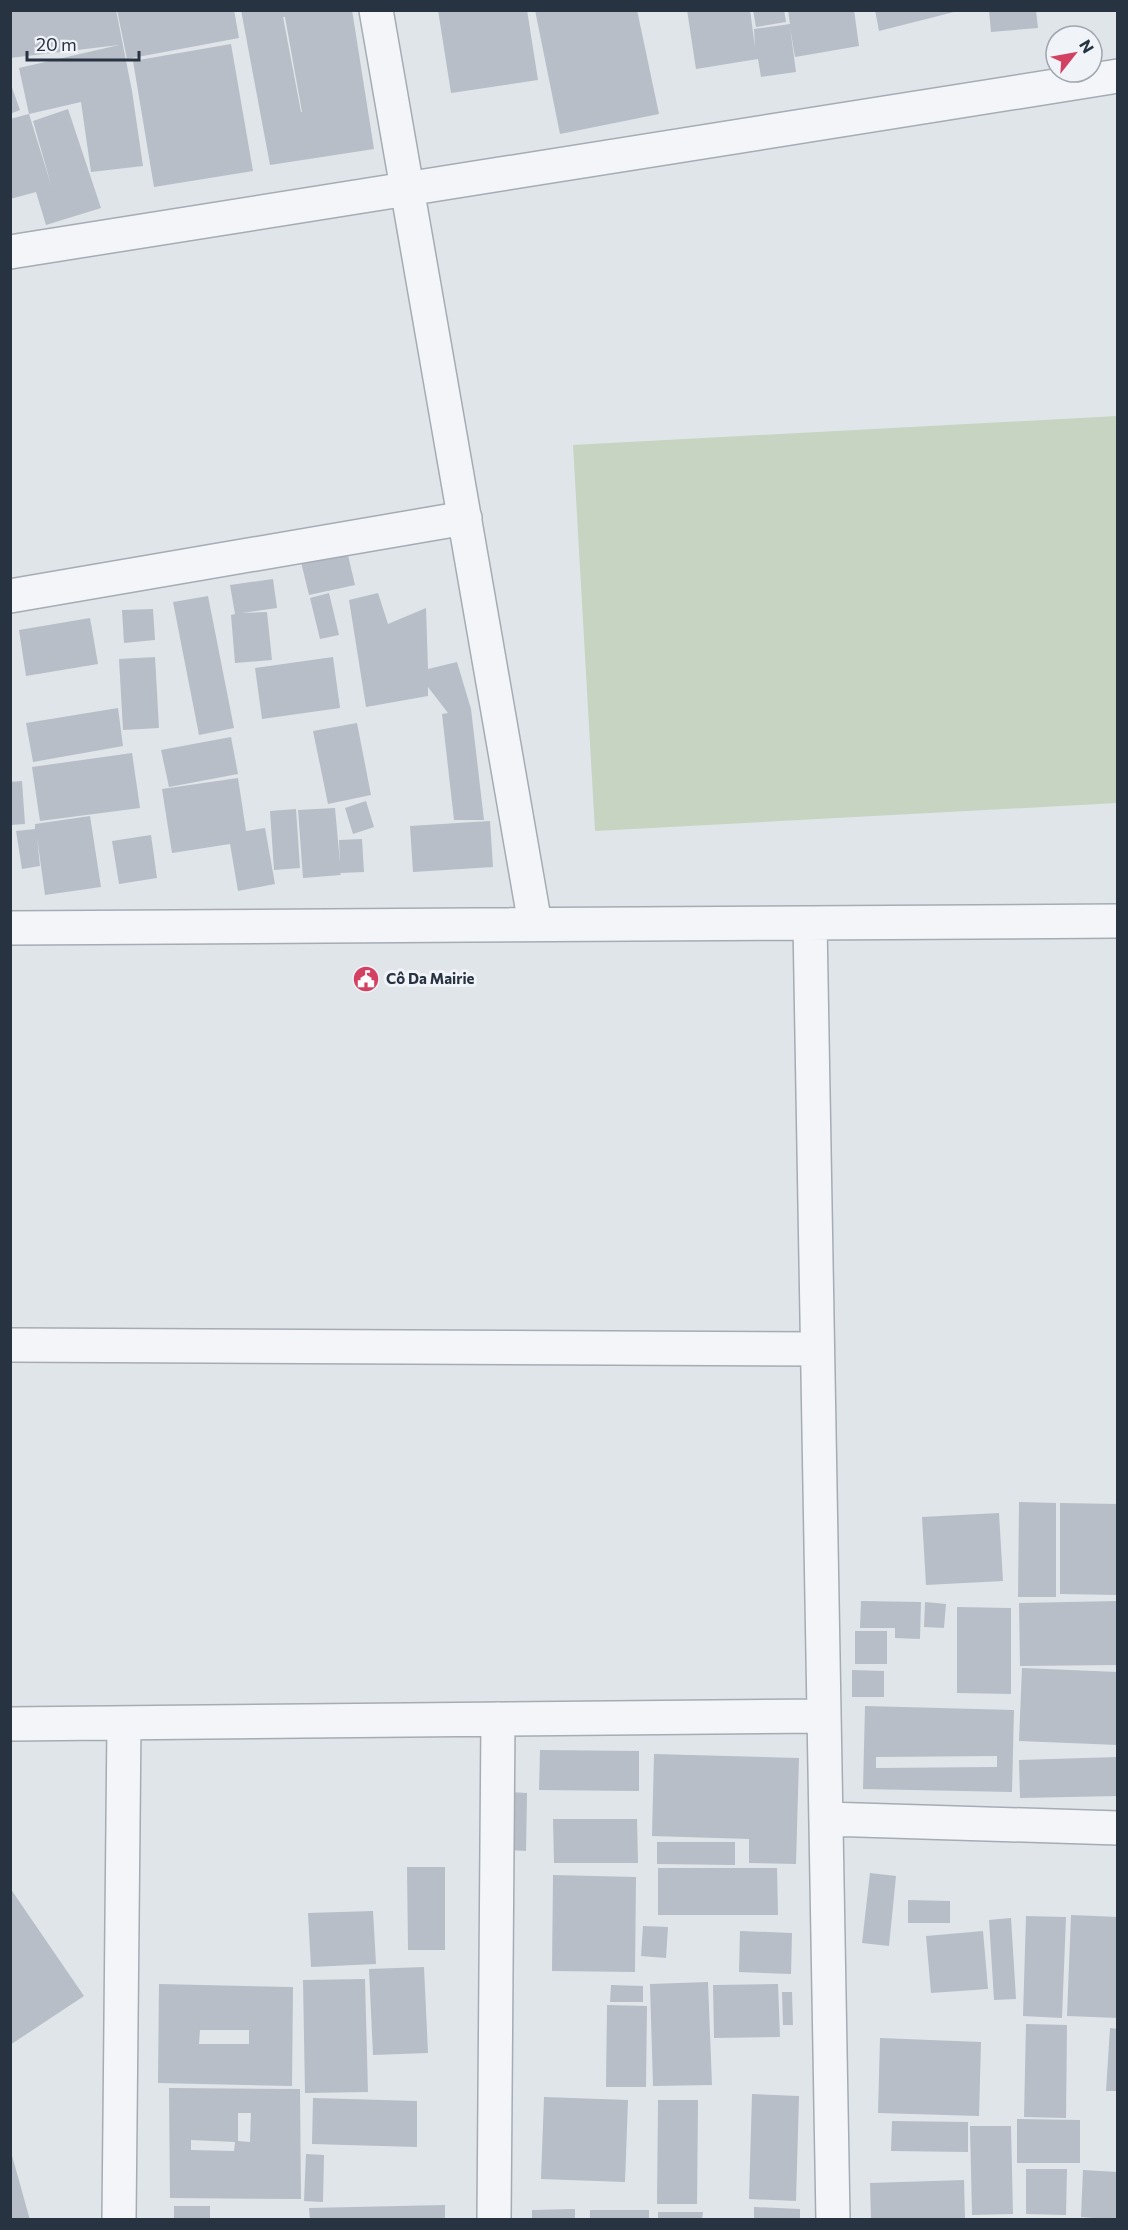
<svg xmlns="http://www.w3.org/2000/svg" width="1128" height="2230" viewBox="0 0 1128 2230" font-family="Commissioner,sans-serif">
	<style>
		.green { fill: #c7d4c1 }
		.building { fill: #b7bec7; fill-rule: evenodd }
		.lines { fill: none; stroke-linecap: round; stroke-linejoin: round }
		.minor-casing { stroke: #a5acb4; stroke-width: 36 }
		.minor { stroke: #f3f5f8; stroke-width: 33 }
		.labels { text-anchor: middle; stroke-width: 6; stroke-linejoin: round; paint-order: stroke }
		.poi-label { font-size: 15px; font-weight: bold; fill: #283342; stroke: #f0f3f7; text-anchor: start }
	</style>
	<rect width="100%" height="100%" fill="#e0e5ea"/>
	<path class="green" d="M1117 416V803L595 831 573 445Z"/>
	<path class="building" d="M10 10H116L132 91 143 166 91 172 81 102 29 114 52 188 33 121 68 109 101 208 46 225 36 192 10 199V119L29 114 19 68 119 45 10 58Z
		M117 10H234L239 38 127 59Z
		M241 10H352L374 149 270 165ZM283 17H285L302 112H301Z
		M438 10H527L538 80 451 93Z
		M535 10H637L659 114 560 134Z
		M687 10H750L755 47 754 29 790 24 788 10H854L859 46 795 57 790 27 796 72 761 77 758 59 696 69Z
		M753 10H784L786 22 756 27Z
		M875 10H958V11L879 31Z
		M989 10H1036L1038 28 991 32Z
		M231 44 253 171 154 187 133 61Z
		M10 82 20 110 10 114Z
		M347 551 355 585 309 595 301 562Z
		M273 579 277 608 242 613 267 612 272 660 235 663 231 615 235 614 230 585Z
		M329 593 339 635 320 639 310 598Z
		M378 593 388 624 426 608 428 669 457 662 471 709 484 820H454L442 714 448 713 428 687V696L366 707 349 600Z
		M208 596 234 728 199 735 173 602Z
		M153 609 155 640 124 643 122 610Z
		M90 618 98 664 26 676 19 630Z
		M155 657 159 728 123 730 119 659Z
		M333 657 340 708 262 719 255 668Z
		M118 708 123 746 33 762 26 723Z
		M357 723 371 795 328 804 313 731Z
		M231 737 238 774 169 787 161 750Z
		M132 753 140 808 40 821 32 767Z
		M238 778 246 831 265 828 275 884 238 891 230 844 172 853 162 789Z
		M22 781 25 824 10 825V782Z
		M366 801 374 827 353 834 345 808Z
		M335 808 340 863 339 840 362 839 364 872 340 873 341 875 303 878 298 810Z
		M296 809 300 868 274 870 270 811Z
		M90 816 101 887 45 895 37 837 40 866 22 869 16 831 35 829V824Z
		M490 821 493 867 413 872 410 826Z
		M151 835 157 878 119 884 112 841Z
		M1019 1502 1056 1503V1597H1018Z
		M1060 1503 1118 1504V1595L1060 1594Z
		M999 1513 1003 1581 926 1585 922 1517Z
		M861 1601 921 1602 920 1639 895 1638V1628H860Z
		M1118 1601V1665L1020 1666 1019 1603Z
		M925 1602 946 1604 944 1628 924 1627Z
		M957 1607 1011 1608V1694L957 1693Z
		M855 1631H887V1664H855Z
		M1022 1668 1118 1672V1745L1019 1741Z
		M852 1670 884 1671V1697H852Z
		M865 1706 1014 1710 1012 1792 863 1789ZM997 1756V1767L876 1768V1757Z
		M540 1750 639 1751V1791L539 1790Z
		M654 1754 799 1758 796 1864 749 1863V1839L652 1836Z
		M1118 1757V1796L1020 1798 1019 1760Z
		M507 1792 527 1793 526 1851 506 1850Z
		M553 1819H637L638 1863H554Z
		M657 1842H735V1865L657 1864Z
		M407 1867H445V1950H408Z
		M658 1868H777L778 1915H658Z
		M870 1873 896 1876 889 1946 862 1943Z
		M553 1875 636 1877 635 1972 552 1971Z
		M10 1888 84 1996 10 2045Z
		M908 1900 950 1901V1923H908Z
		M373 1911 376 1964 311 1967 308 1913Z
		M1071 1915 1118 1917V2018L1067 2016Z
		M1026 1916 1066 1917 1062 2018 1023 2016Z
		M1011 1918 1016 1999 994 2000 989 1920Z
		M643 1926 668 1927 666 1958 641 1956Z
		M740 1931 792 1933 791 1974 739 1972Z
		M983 1931 988 1989 931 1993 926 1936Z
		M424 1967 428 2053 373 2055 369 1969Z
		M365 1979 368 2092 305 2093 303 1980Z
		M708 1982 712 2085 653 2086 650 1984Z
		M159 1984 293 1987 292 2086 158 2083ZM200 2030H249V2044H199Z
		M778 1984 780 2037 714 2038 713 1985Z
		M611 1985 643 1986V2002H610Z
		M782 1992H792L793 2025H783Z
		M607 2005 647 2006 646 2087H606Z
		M1026 2024 1067 2025 1066 2118 1024 2117Z
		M1110 2028 1118 2029V2091H1106Z
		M880 2038 981 2042 979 2116 878 2113Z
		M169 2088 300 2089 301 2199 170 2198ZM238 2113H251L250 2142 238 2141ZM191 2140 235 2142 234 2151 191 2150Z
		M752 2094 799 2096 796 2201 749 2199Z
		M544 2097 628 2100 625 2182 541 2179Z
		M313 2098 417 2101V2147L312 2144Z
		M658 2100H698L697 2204H657Z
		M1017 2119 1080 2120V2163H1017Z
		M892 2121 968 2122V2152L891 2151Z
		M970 2126H1011L1013 2214 972 2215Z
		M11 2152 30 2220H10Z
		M306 2154 324 2155 323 2202 304 2201Z
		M1026 2169H1067L1066 2215 1026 2214Z
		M1083 2170 1118 2172V2220L1081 2217Z
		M964 2180 965 2220H871L870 2183Z
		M445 2205V2220H310L309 2208Z
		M174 2206H210V2220H174Z
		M754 2207 800 2209V2220H754Z
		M575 2209V2220H532V2210Z
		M590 2210H649V2220H590Z
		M658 2212H703L702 2220H658Z"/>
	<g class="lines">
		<defs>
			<path id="minor" d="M376 10 535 924
				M10 252 1118 76
				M10 596 465 518
				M810 923 833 2220
				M10 928 1118 921
				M10 1345 817 1349
				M10 1724 823 1716
				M827 1819 1118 1828
				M119 2220 124 1723
				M494 2220 498 1719"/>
		</defs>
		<use href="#minor" class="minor-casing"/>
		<use href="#minor" class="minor"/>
	</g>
	<defs>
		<symbol id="civic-disc" viewBox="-11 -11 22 22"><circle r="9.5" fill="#d34162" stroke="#f0f3f7"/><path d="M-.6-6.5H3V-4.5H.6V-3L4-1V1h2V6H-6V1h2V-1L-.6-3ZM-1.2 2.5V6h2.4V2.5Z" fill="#fff"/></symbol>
	</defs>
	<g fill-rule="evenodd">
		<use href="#civic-disc" x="351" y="964" width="30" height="30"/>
	</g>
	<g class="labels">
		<g class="poi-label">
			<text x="386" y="984">Cô Da Mairie</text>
		</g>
	</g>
	<rect width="1128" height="2230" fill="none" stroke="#283342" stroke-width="24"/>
	<g transform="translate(1074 54) rotate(59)"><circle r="28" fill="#f0f3f7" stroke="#a0a6af" stroke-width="1.5"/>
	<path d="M0-4.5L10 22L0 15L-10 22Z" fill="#d34162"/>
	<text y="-9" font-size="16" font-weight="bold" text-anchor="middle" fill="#283342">N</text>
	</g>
	<path d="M27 51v9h112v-9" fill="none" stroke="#283342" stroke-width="3"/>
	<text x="36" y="51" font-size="18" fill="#283342" stroke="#f0f3f7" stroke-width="4.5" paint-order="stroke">20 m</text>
</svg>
